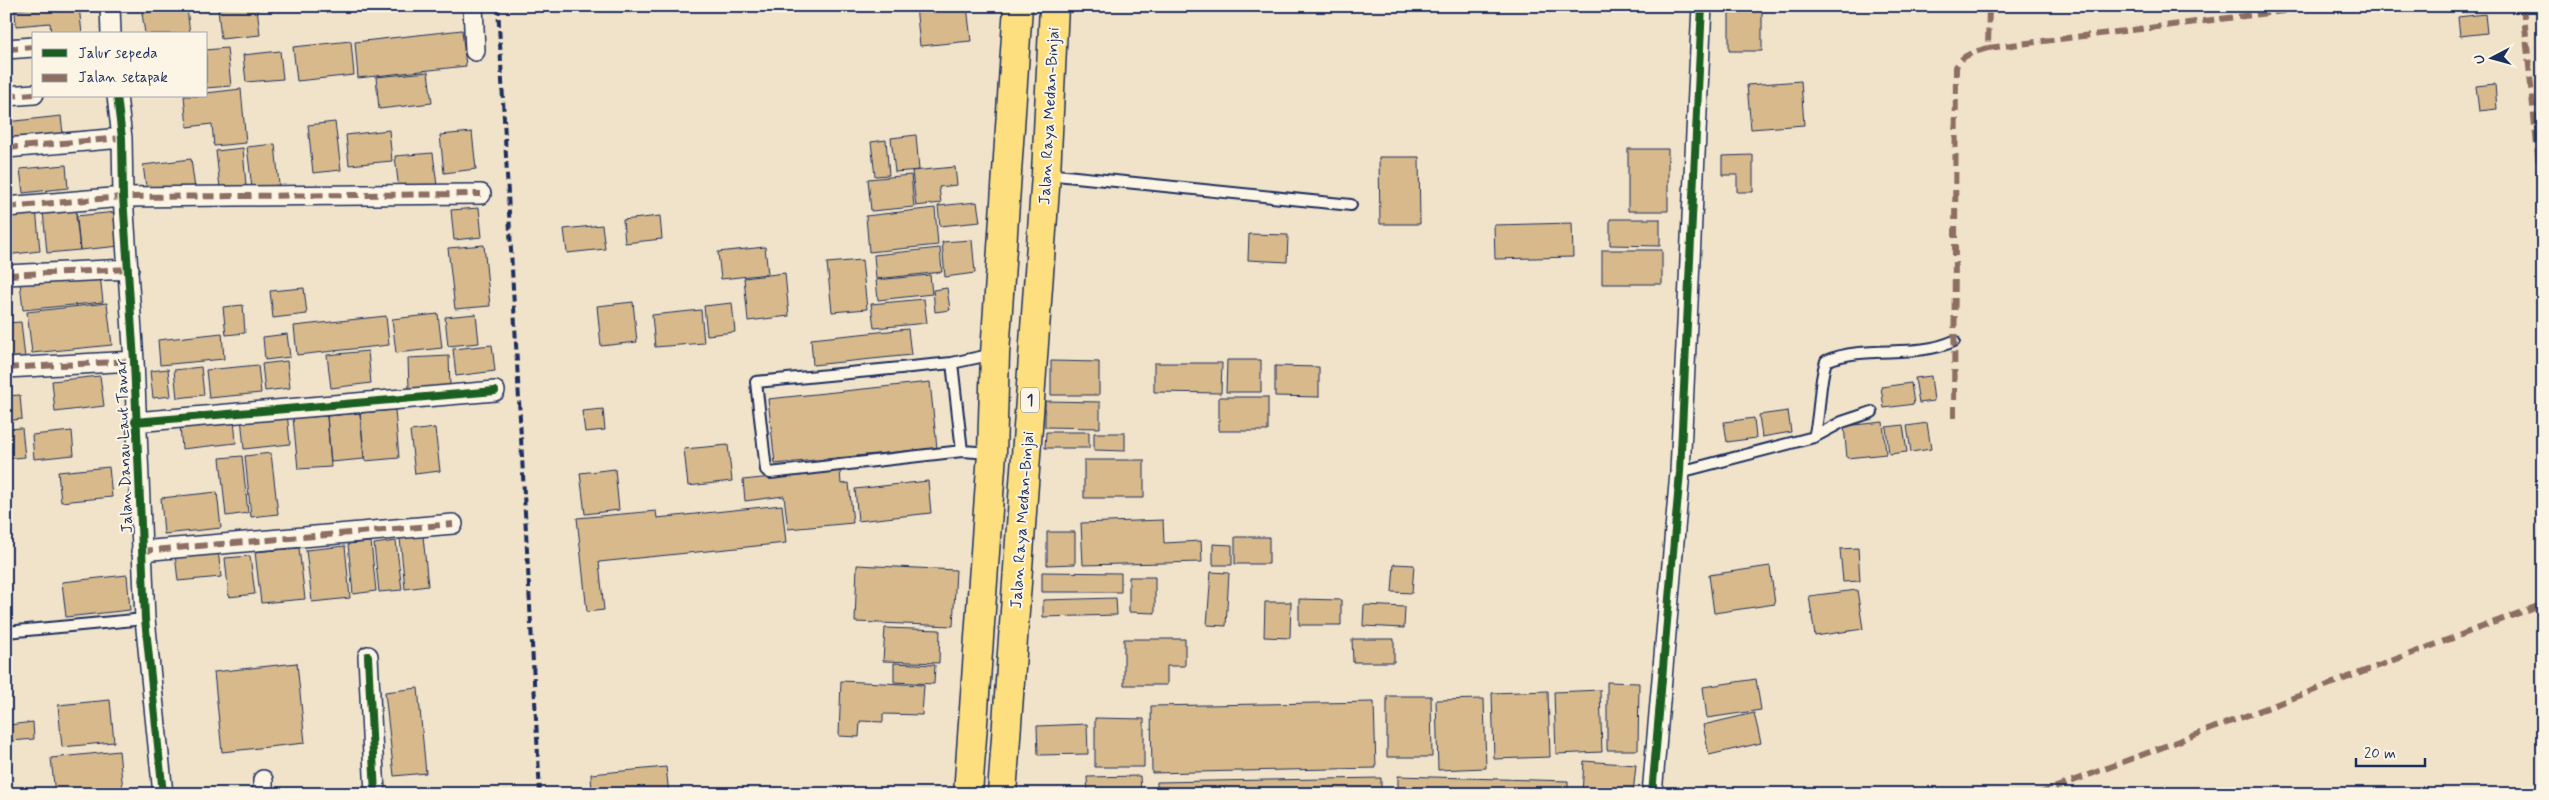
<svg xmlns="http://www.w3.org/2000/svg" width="2549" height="800" viewBox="0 0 2549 800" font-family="Mynerve,sans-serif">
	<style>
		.building { fill: #d7b98b; stroke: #1b2f5e }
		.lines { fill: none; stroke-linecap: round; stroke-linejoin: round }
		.lane-casing { stroke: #1b2f5e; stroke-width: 14 }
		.street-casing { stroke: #1b2f5e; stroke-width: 22 }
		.primary-casing { stroke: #1b2f5e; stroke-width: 31 }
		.lane { stroke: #fcf5e5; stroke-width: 10 }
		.street { stroke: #fcf5e5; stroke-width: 19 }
		.primary { stroke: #fddf80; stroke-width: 28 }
		.rail { stroke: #1b2f5e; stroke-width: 4; stroke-dasharray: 8 4; stroke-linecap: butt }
		.quiet { stroke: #8d6e63; stroke-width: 6; stroke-dasharray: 12 6; stroke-linecap: butt }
		.cycleway-casing { stroke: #fcf5e5; stroke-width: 11 }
		.cycleway { stroke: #1b5e20; stroke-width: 8 }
		.labels { text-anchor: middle; stroke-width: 4; stroke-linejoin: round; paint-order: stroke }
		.shield { fill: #fcf5e5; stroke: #5e6a86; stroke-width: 1 }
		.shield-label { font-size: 15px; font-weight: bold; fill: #1b2f5e }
		.street-label { font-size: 16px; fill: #1b2f5e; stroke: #fcf5e5 }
	</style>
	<rect width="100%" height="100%" fill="#f1e3ca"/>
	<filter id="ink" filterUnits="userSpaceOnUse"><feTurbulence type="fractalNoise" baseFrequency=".02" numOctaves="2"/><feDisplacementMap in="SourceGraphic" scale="10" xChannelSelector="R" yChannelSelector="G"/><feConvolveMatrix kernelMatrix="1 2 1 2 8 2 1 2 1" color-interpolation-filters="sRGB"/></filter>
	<g filter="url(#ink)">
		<path class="building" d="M48 6H79L82 34H51L50 23 16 26 15 10Z
			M245 6H257L260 35 221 39 218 9Z
			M916 6H967L971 41 920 46Z
			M1729 6H1762V51H1729Z
			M187 8 190 34H145L142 13Z
			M2485 14 2487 33 2460 36 2458 17Z
			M462 30 466 66 358 78 355 42Z
			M351 41 354 75 297 81 293 47Z
			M227 48 231 86 206 88V50Z
			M280 51 283 79 246 82 243 55Z
			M428 72 432 103 379 109 376 77Z
			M1801 81 1804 125 1751 129 1747 85Z
			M2495 84 2497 109 2479 111 2476 86Z
			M241 89 246 143 214 146 212 124 187 127 184 96H206V93Z
			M61 116 63 134 6 140V122Z
			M335 122 341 170 313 173 308 125Z
			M389 130 392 161 349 165 346 135Z
			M472 132 476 169 444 173 440 135Z
			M916 135 919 170 895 172 891 138Z
			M886 140 889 175 875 176 871 142Z
			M275 144 279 185 252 188 247 147Z
			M243 148 246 186 220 188 216 151Z
			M1628 149H1668V211H1628Z
			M433 153 437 186 399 190 395 156Z
			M1753 155V192H1737V175H1722V156Z
			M1379 157H1419L1420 224H1380Z
			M191 159 195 189 147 194 143 165Z
			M66 165 68 188 23 193 20 169Z
			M955 167 957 185 939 187 941 203 916 206 912 171Z
			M911 175 914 207 871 211 868 179Z
			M977 202 980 222 940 226 938 206Z
			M36 208 40 251 6 255V211Z
			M76 208 80 250 47 253 43 211Z
			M479 208 482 237 454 240 451 210Z
			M935 208 938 245 869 252 866 216Z
			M117 212 120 246 80 250 76 216Z
			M660 216 662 239 625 243 623 220Z
			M1610 219H1660V246L1610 245Z
			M1572 223 1573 257 1495 259 1494 225Z
			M602 225 605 249 567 253 564 229Z
			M1249 234 1288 235 1287 262 1248 260Z
			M972 240 975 273 945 277 942 242Z
			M484 245 490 306 455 309 448 248Z
			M765 247 768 274 721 279 718 252Z
			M940 248 942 272 876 279 874 255Z
			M1602 250H1662V284H1602Z
			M862 260 867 309 832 312 827 263Z
			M785 273 789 316 748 321 744 278Z
			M100 275 103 302 23 310 20 283Z
			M930 275 932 294 878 300 876 280Z
			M304 288 307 314 273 318 270 291Z
			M947 288 950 310 935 312 933 290Z
			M924 299 927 323 874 328 871 304Z
			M633 302 637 342 601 346 597 306Z
			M107 303 112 345 32 353 27 312Z
			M732 303 735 332 707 335 704 306Z
			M243 305 245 333 226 335 223 307Z
			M701 310 704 343 655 347 652 315Z
			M438 314 442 348 396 353 392 319Z
			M476 314 479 343 448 346 445 317Z
			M386 316 389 345 297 355 294 326Z
			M21 322 25 358 6 360V323Z
			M908 329 911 355 813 365 811 339Z
			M222 333 224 359 160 365 158 340Z
			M287 334 290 357 265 360 263 337Z
			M492 345 495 371 456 376 453 349Z
			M368 351 371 383 331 388 327 355Z
			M449 356 450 387 409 389 408 358Z
			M1227 360H1261V392H1226Z
			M287 361 290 388 265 391 262 364Z
			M1051 361 1099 362V395H1051Z
			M1154 363H1222L1221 393 1154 392Z
			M258 365 261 393 209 398 206 370Z
			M1275 366 1319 367V397L1275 396Z
			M201 367 204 395 177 398 174 370Z
			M168 369 171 396 153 398 150 371Z
			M100 376 104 406 55 412 52 381Z
			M1931 376 1934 401 1919 403 1915 378Z
			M930 382 937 448 775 464 768 399Z
			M1911 383 1914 404 1884 408 1881 387Z
			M20 395 22 419 6 421V396Z
			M1219 397H1268V431H1219Z
			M1045 401 1100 402V428L1045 427Z
			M603 409 605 430 585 432 582 411Z
			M395 410 399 458 365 461 360 413Z
			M1788 411 1791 432 1762 437 1759 415Z
			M287 412 290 444 244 449 241 417Z
			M360 413 364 459 331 462 327 416Z
			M327 416 331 467 298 469 293 418Z
			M1754 418 1756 438 1727 442 1724 422Z
			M234 419 236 443 182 449 180 425Z
			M1883 422 1886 454 1847 458 1844 426Z
			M1927 423 1931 449 1911 452 1907 426Z
			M1903 425 1907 452 1889 454 1886 427Z
			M22 428 25 457 6 459V429Z
			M435 428 440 471 415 474 410 431Z
			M72 431 74 455 34 459 32 435Z
			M1046 432H1089V448H1045Z
			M1094 433H1125V451L1094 450Z
			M728 445 732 481 688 486 684 449Z
			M271 453 278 514 251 517 245 456Z
			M242 456 248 513 226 516 220 458Z
			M1084 460H1144V498H1084Z
			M109 467 112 497 61 502 58 472Z
			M615 469 619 510 585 514 580 473Z
			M840 470 841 484 849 483 853 523 788 529 784 496 745 501 743 480Z
			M928 481 931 513 858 521 855 489Z
			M217 492 221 528 164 534 161 498Z
			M782 505 786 543 599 562 604 610 587 612 577 518 656 511 657 518Z
			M1163 520 1164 543 1201 541 1202 562 1083 565 1081 523Z
			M1047 532H1075V564L1047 565Z
			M423 536 428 586 405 589 400 538Z
			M1235 537H1269V564H1235Z
			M396 541 402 590 379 592 374 544Z
			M371 542 376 591 353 594 348 544Z
			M1213 544 1232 545V565H1213Z
			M345 546 350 598 312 602 306 550Z
			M299 548 305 599 261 603 255 552Z
			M1858 548 1860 581 1843 582 1840 549Z
			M218 549 221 577 178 581 175 554Z
			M250 556 255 594 229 597 225 558Z
			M1394 564 1414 565 1412 593 1392 592Z
			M857 565 956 570 953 626 855 622Z
			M1770 566 1775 604 1714 613 1709 575Z
			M1042 572 1121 573V592H1042Z
			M1211 572 1229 573 1226 626 1207 625Z
			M127 575 130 610 66 617 62 582Z
			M1129 577H1155V613L1129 612Z
			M1857 590 1863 629 1815 636 1809 596Z
			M1116 598 1117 615 1043 617V600Z
			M1299 599 1341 600V625H1299Z
			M1265 602H1291L1290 638 1264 637Z
			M1364 605 1405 607 1404 628 1363 626Z
			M885 628 940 630 939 663 883 661Z
			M1124 639H1185V666H1167V685H1124Z
			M1352 639H1394V662H1353Z
			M297 663 305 743 222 752 214 672Z
			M894 663 935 665 934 684 894 682Z
			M1756 679 1761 710 1707 718 1703 687Z
			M841 681 924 685 922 715 883 714V722L860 721 859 737 839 736Z
			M1607 682 1639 683 1638 750H1607Z
			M418 688 426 773 394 776 385 692Z
			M1600 690 1602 752 1556 754 1554 692Z
			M1548 691 1550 757 1494 759 1492 693Z
			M1387 696H1431L1432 757H1387Z
			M1484 699 1486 768 1438 770 1436 700Z
			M110 700 114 742 62 747 58 705Z
			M1374 702 1376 768 1152 773 1151 706Z
			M1754 713 1761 743 1709 755 1703 725Z
			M1095 718 1144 719V767H1095Z
			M33 722 34 739 11 741 9 725Z
			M1087 724 1088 754 1038 755 1037 726Z
			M119 751 123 790 89 794H55L51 758Z
			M1584 761 1636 765 1633 794H1582Z
			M666 767 669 794H592L591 774Z
			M1140 776 1141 794H1088L1087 777Z
			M1398 776 1568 781V794H1398Z
			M1381 778V794H1157V782Z"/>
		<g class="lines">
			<defs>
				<path id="lane" d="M1046 174 1351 205
					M952 363 962 451
					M1814 437C1821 412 1818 386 1826 361 1866 344 1915 359 1954 341
					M991 453 962 451 770 473 766 470 756 382 952 363 994 354
					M1680 472 1814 437 1842 422 1872 412
					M6 632 145 619"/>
				<path id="street" d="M110 6 111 34
					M473 6 475 51
					M6 49 34 47
					M6 96 34 94
					M117 96 122 138 123 197 134 361 145 619 163 794
					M6 148 122 138
					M6 207 123 197 481 194
					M6 275 129 269
					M6 368 134 361
					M135 422 495 391
					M141 551 453 524
					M368 656 375 794
					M263 780V794
					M1652 794 1680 472 1702 6"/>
				<path id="primary" d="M968 794 992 453 995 354 1018 6
					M1002 794 1046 174 1054 6"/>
			</defs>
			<use href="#lane" class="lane-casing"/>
			<use href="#street" class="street-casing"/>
			<use href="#primary" class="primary-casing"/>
			<use href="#lane" class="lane"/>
			<use href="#street" class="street"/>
			<use href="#primary" class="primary"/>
			<path class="rail" d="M498 6 540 794"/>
			<path class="quiet" d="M2523 6 2543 206
				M1988 48 2324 6
				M6 49 34 47
				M6 96 34 94
				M6 148 122 138
				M6 207 123 197 481 194
				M6 275 129 269
				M6 368 134 361
				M1954 418 1956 67C1963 54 1974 52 1988 48L1989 6
				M141 551 453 524
				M2038 794 2543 604"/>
			<defs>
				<path id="cycleway" d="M117 96 122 138 123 197 134 361 145 619 163 794
					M135 422 495 391
					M368 656 375 794
					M1652 794 1680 472 1702 6"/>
			</defs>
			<use href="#cycleway" class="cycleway-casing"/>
			<use href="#cycleway" class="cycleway"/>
		</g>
	</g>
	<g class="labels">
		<rect class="shield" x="1021" y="387.5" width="18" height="25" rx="4"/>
		<g class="shield-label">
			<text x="1030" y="405">1</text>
		</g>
		<g class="street-label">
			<text transform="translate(1048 116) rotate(-87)" y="6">Jalan Raya Medan-Binjai</text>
			<text transform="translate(123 446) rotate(-92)" y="6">Jalan Danau Laut Tawar</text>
			<text transform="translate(1021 520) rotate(-86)" y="6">Jalan Raya Medan-Binjai</text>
		</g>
	</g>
	<rect width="2549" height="800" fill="none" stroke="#fcf5e5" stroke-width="25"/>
	<rect x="12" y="12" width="2524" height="775" fill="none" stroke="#1b2f5e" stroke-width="2" filter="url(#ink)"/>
	<rect x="32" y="32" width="175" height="65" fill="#fcf5e5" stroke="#a2a6af"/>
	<rect x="42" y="49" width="25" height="8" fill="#1b5e20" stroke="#a2a6af"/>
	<text x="78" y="58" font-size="15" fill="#1b2f5e">Jalur sepeda</text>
	<rect x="42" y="74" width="25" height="8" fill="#8d6e63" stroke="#a2a6af"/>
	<text x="78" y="82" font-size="15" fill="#1b2f5e">Jalan setapak</text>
	<g transform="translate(2492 58) rotate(264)" stroke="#fcf5e5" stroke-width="4" paint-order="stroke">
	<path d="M0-4L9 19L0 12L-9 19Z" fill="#1b2f5e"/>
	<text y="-8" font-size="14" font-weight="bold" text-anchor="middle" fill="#1b2f5e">U</text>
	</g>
	<path d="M2356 758v8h69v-8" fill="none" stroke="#1b2f5e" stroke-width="2.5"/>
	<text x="2364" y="758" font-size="15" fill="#1b2f5e" stroke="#fcf5e5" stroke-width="4" paint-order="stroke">20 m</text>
</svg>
